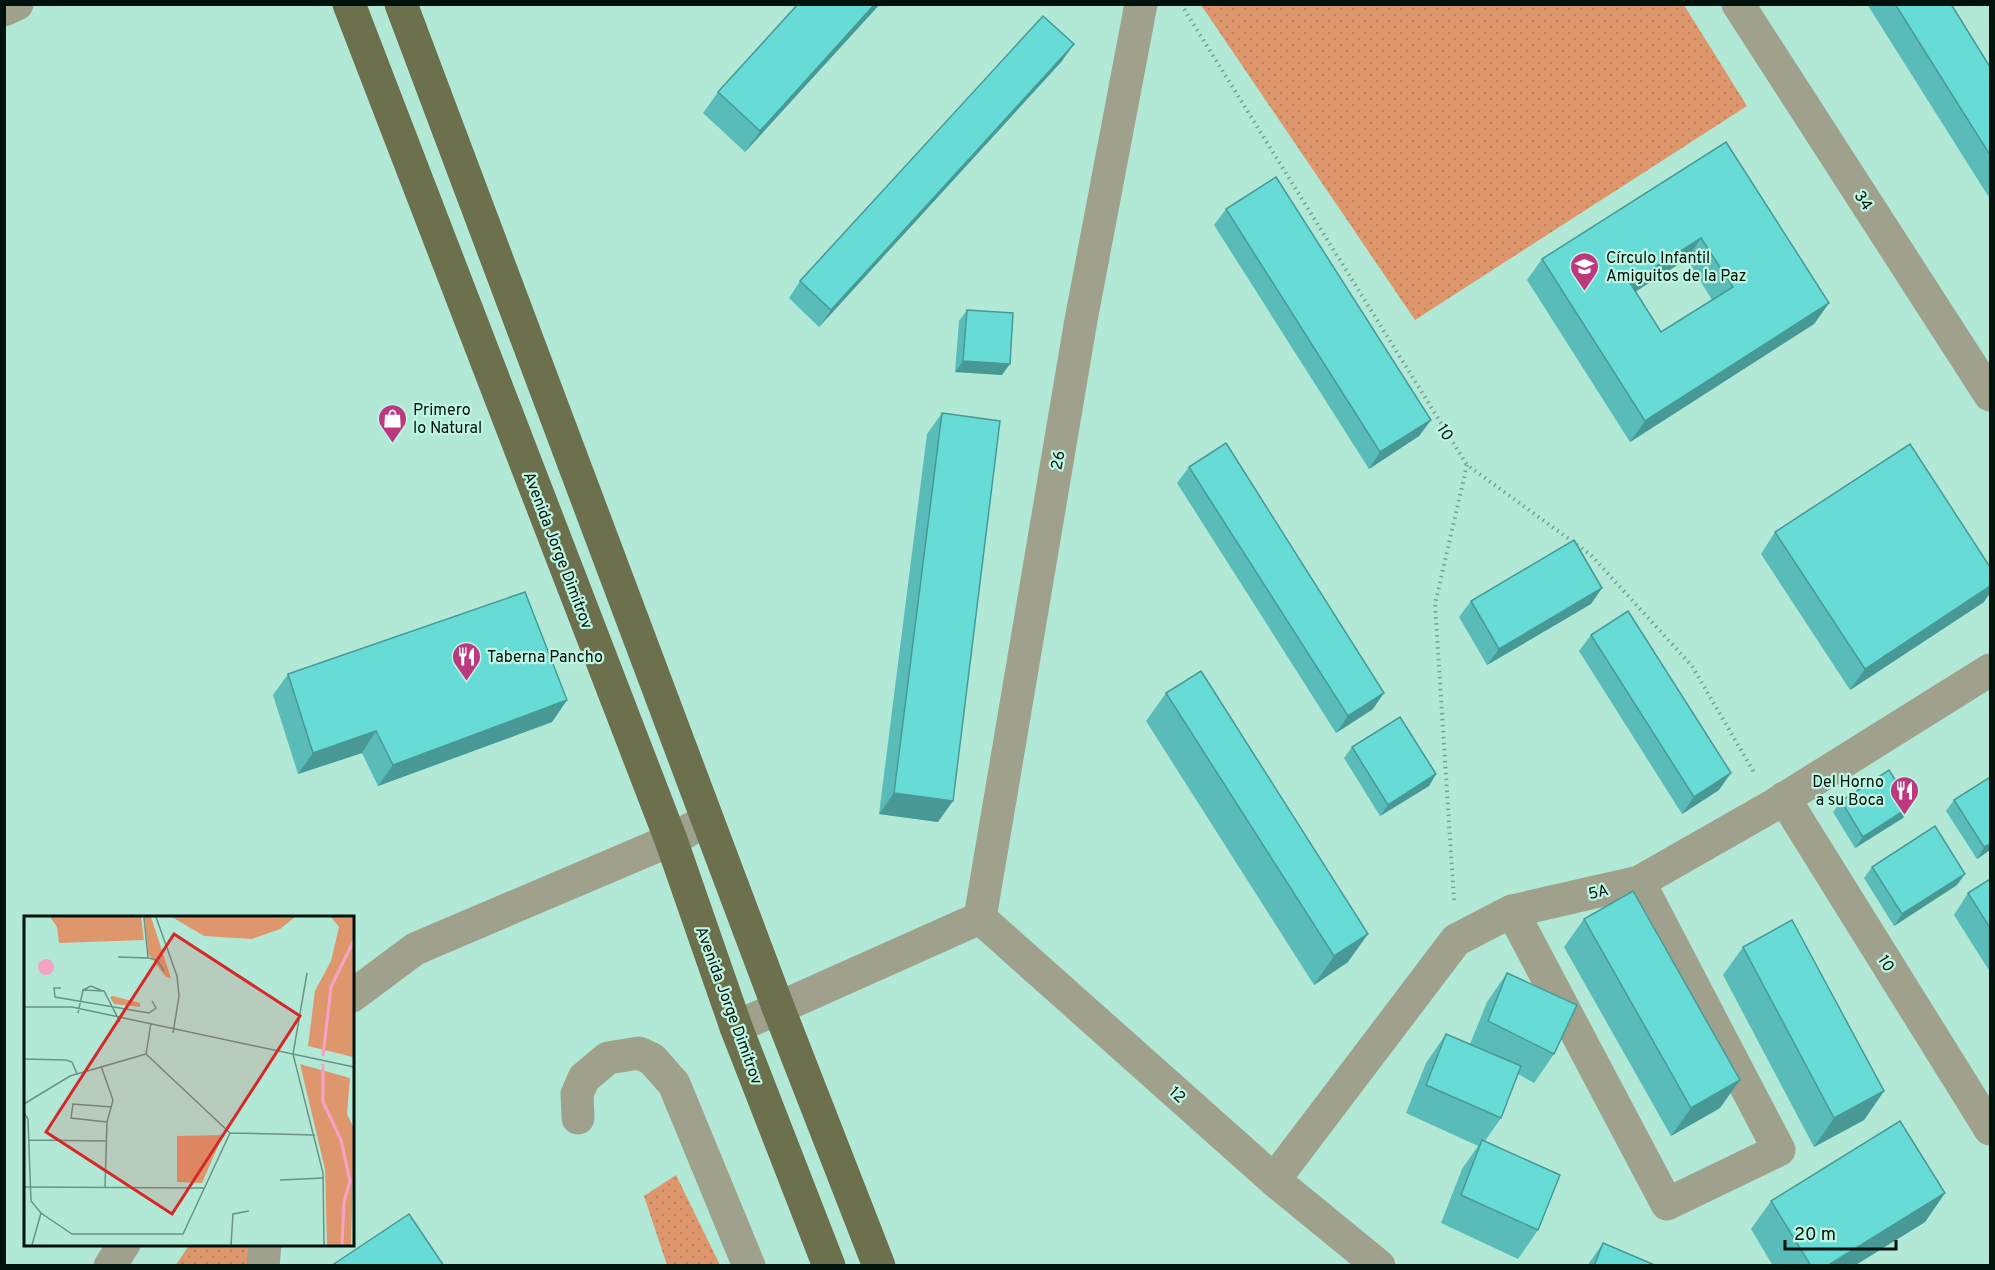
<svg xmlns="http://www.w3.org/2000/svg" width="1995" height="1270" viewBox="0 0 1995 1270" font-family="Overpass,sans-serif">
	<style>
		.grass { fill: url(#grass-dots) }
		.lines { fill: none; stroke-linecap: round; stroke-linejoin: round }
		.path { stroke: #76a192; stroke-width: 4; stroke-dasharray: 1.5 4.5; stroke-linecap: butt }
		.minor { stroke: #9fa18d; stroke-width: 33 }
		.major { stroke: #6d704c; stroke-width: 33 }
		.wall { fill: #59bcb8; fill-rule: evenodd }
		.shaded-wall { fill: #489996 }
		.building { fill: #67dbd6; stroke: #489996; stroke-width: 1.5; fill-rule: evenodd }
		.labels { text-anchor: middle; stroke-width: 4.5; stroke-linejoin: round; paint-order: stroke }
		.street-label { font-size: 16px; fill: #00120c; stroke: #bff6e3 }
		.poi-label { font-size: 16px; fill: #00120c; stroke: #bff6e3; text-anchor: start }
		.inset-river { fill: none; stroke: #f4a3c6; stroke-width: 3 }
		.inset-road { fill: none; stroke: #6b9385; stroke-width: 1.5 }
		.view { fill: #d62828; fill-opacity: 0.15; stroke: #d62828; stroke-width: 3 }
		.inset-edge { fill: none; stroke: #00120c; stroke-width: 3 }
	</style>
	<defs>
		<pattern id="grass-dots" width="8" height="8" patternUnits="userSpaceOnUse" patternTransform="scale(1.5)"><rect width="8" height="8" fill="#de976c"/><path d="M2 2h.1M6 6h.1" fill="none" stroke="#bd815c" stroke-width="1.8" stroke-linecap="round"/></pattern>
	</defs>
	<rect width="100%" height="100%" fill="#b2e9d6"/>
	<path class="grass" d="M1201 5H1684L1747 106 1415 320Z
		M676 1175 720 1265H667L644 1196Z
		M190 1244 272 1245 277 1266H175Z"/>
	<g class="lines">
		<path class="path" d="M1181 4 1467 465 1591 555 1692 666 1755 774
			M1454 900 1435 604 1467 465"/>
		<path class="minor" d="M1738 4 1990 395
			M4 10 17 4
			M1784 798 1990 1129
			M1512 911 1667 1204 1779 1150 1639 882
			M980 918 1081 320 1141 4
			M980 918 1274 1180 1379 1266
			M352 996 415 949 671 840 707 820
			M736 1027 980 918
			M578 1118 577 1094 584 1078 608 1058 639 1053 652 1059 674 1084 749 1266
			M1274 1180 1456 940 1512 911 1639 882 1774 805 1990 670
			M110 1266 124 1244
			M263 1266 265 1244"/>
		<path class="major" d="M349 4 671 840 736 1027 829 1266
			M401 4 778 1007 879 1266"/>
	</g>
	<path class="wall" d="M880 4 745 152 703 113 718 92Z
		M1867 4H1951L1990 67V199Z
		M1062 61 819 327 789 298 800 281Z
		M1726 142 1829 303 1814 324 1630 442 1527 280 1542 259ZM1687 259 1712 300 1661 332 1636 291Z
		M1226 209 1431 420 1419 436 1369 469 1214 225Z
		M967 310 1002 375 955 372 959 321Z
		M942 413 938 822 879 814 927 434Z
		M1189 467 1373 709 1336 733 1177 483Z
		M1775 532 1984 602 1850 690 1761 554Z
		M1602 588 1591 604 1487 665 1459 617 1471 601Z
		M1591 635 1719 790 1682 814 1579 651Z
		M288 674 567 700 552 722 378 786 362 753 298 774 273 695Z
		M1166 693 1348 962 1314 985 1146 721Z
		M1352 747 1436 774 1429 786 1380 816 1344 758Z
		M1954 800 1990 850 1977 859 1946 811Z
		M1841 801 1903 818 1855 848 1833 812Z
		M1872 867 1957 885 1894 926 1864 878Z
		M1990 879V972L1954 915 1968 893Z
		M1584 919 1720 1108 1671 1136 1564 947Z
		M1743 947 1884 1091 1864 1120 1814 1147 1723 975Z
		M1507 973 1554 1054 1534 1083 1518 1074 1501 1118 1485 1141 1538 1230 1518 1259 1441 1223 1462 1169 1478 1146 1406 1113 1426 1063 1446 1034 1470 1044 1487 1002Z
		M1945 1193 1925 1222 1854 1266H1773L1751 1229 1771 1201Z
		M1603 1243 1657 1266H1587Z"/>
	<path class="shaded-wall" d="M875 4H880L745 152 760 131Z
		M1074 44 1062 61 819 327 831 310Z
		M1701 238 1687 259 1616 304 1630 283Z
		M1829 303 1814 324 1630 442 1645 421Z
		M963 361 1010 364 1002 375 955 372Z
		M1431 420 1419 436 1369 469 1380 452Z
		M1990 586V593L1984 602 1850 690 1865 669Z
		M1602 588 1591 604 1487 665 1499 649Z
		M1384 693 1373 709 1336 733 1348 716Z
		M567 700 552 722 378 786 393 765Z
		M376 731 362 753 298 774 313 753Z
		M1731 773 1719 790 1682 814 1694 797Z
		M1436 774 1429 786 1380 816 1388 805Z
		M894 793 953 801 938 822 879 814Z
		M1911 806 1903 818 1855 848 1863 837Z
		M1990 844V850L1977 859 1984 847Z
		M1965 874 1957 885 1894 926 1902 914Z
		M1368 934 1348 962 1314 985 1334 956Z
		M1740 1080 1720 1108 1671 1136 1691 1108Z
		M1884 1091 1864 1120 1814 1147 1834 1118Z
		M1945 1193 1925 1222 1854 1266H1827Z"/>
	<path class="building" d="M798 4H875L760 131 718 92Z
		M1895 4H1951L1990 67V155Z
		M1043 16 1074 44 831 310 800 281Z
		M1726 142 1829 303 1645 421 1542 259ZM1701 238 1733 287 1661 332 1630 283Z
		M1276 177 1431 420 1380 452 1226 209Z
		M967 310 1013 313 1010 364 963 361Z
		M942 413 1000 421 953 801 894 793Z
		M1226 443 1384 693 1348 716 1189 467Z
		M1910 444 1990 567V586L1865 669 1775 532Z
		M1574 540 1602 588 1499 649 1471 601Z
		M525 592 567 700 393 765 376 731 313 753 288 674Z
		M1628 611 1731 773 1694 797 1591 635Z
		M1201 671 1368 934 1334 956 1166 693Z
		M1400 717 1436 774 1388 805 1352 747Z
		M1889 770 1911 806 1863 837 1841 801Z
		M1990 777V844L1984 847 1954 800Z
		M1935 826 1965 874 1902 914 1872 867Z
		M1990 879V928L1968 893Z
		M1633 891 1740 1080 1691 1108 1584 919Z
		M1792 920 1884 1091 1834 1118 1743 947Z
		M1507 973 1577 1005 1554 1054 1488 1021Z
		M1446 1034 1521 1066 1501 1118 1426 1085Z
		M1900 1121 1945 1193 1827 1266H1811L1771 1201Z
		M1482 1140 1560 1175 1538 1230 1461 1195Z
		M409 1214 444 1266H331Z
		M1603 1243 1657 1266H1594Z"/>
	<defs>
		<symbol id="school-pin" viewBox="-11 -11 22 30"><path d="M0 17L-7.5 6A9.5 9.5 0 1 1 7.5 6Z" fill="#bd397f" stroke="#bff6e3"/><path d="M0-5L7-2L0 1L-7-2ZM-4 1L0 2.5L4 1V4Q0 6-4 4Z" fill="#fff"/></symbol>
		<symbol id="shop-pin" viewBox="-11 -11 22 30"><path d="M0 17L-7.5 6A9.5 9.5 0 1 1 7.5 6Z" fill="#bd397f" stroke="#bff6e3"/><path d="M-5-2.5h2.3a2.7 3.5 0 0 1 5.4 0H5L5.5 6h-11ZM-1.5-2.5h3a1.5 2.3 0 0 0-3 0Z" fill="#fff"/></symbol>
		<symbol id="restaurant-pin" viewBox="-11 -11 22 30"><path d="M0 17L-7.5 6A9.5 9.5 0 1 1 7.5 6Z" fill="#bd397f" stroke="#bff6e3"/><path d="M-5-6h1v4h1v-4h1v4h1v-4h1v5L-1.5 .5V6h-2V.5L-5-1ZM5-6V6H3V1.5H1.5Q1.5-4 5-6Z" fill="#fff"/></symbol>
	</defs>
	<g fill-rule="evenodd">
		<use href="#school-pin" x="1568" y="250" width="33" height="45"/>
		<use href="#shop-pin" x="376" y="402" width="33" height="45"/>
		<use href="#restaurant-pin" x="450" y="640" width="33" height="45"/>
		<use href="#restaurant-pin" x="1888" y="774" width="33" height="45"/>
	</g>
	<g class="labels">
		<g class="street-label">
			<text transform="translate(1864 200) rotate(57)" y="6">34</text>
			<text transform="translate(1446 432) rotate(58)" y="6">10</text>
			<text transform="translate(1057 460) rotate(-80)" y="6">26</text>
			<text transform="translate(559 550) rotate(69)" y="6">Avenida Jorge Dimitrov</text>
			<text transform="translate(1598 891) rotate(-13)" y="6">5A</text>
			<text transform="translate(1887 963) rotate(58)" y="6">10</text>
			<text transform="translate(730 1005) rotate(70)" y="6">Avenida Jorge Dimitrov</text>
			<text transform="translate(1178 1094) rotate(42)" y="6">12</text>
		</g>
		<g class="poi-label">
			<text x="1606" y="263">Círculo Infantil<tspan x="1606" dy="18">Amiguitos de la Paz</tspan></text>
			<text x="413" y="415">Primero<tspan x="413" dy="18">lo Natural</tspan></text>
			<text x="487" y="662">Taberna Pancho</text>
			<text x="1884" y="787" text-anchor="end">Del Horno<tspan x="1884" dy="18">a su Boca</tspan></text>
		</g>
	</g>
	<g transform="translate(24 916)">
		<rect width="330" height="330" fill="#b2e9d6"/>
		<path d="M121 1H127L147 62 142 61 124 38ZM89 80 116 87V91L90 88 86 81ZM199 219 178 267 153 266V220Z" fill="#de976c"/>
		<path d="M26 1H117L120 24 35 27 33 11ZM148 1H271L256 13 228 23 180 20ZM307 1H330L329 141 284 130 291 75 307 45 315 11ZM276 148 326 162 323 198 330 213 327 329H303L301 253Z" fill="#de976c"/>
		<path d="M14 51a8 8 0 1 1 16 0a8 8 0 1 1-16 0Z" fill="#f4a3c6"/>
		<path class="inset-river" d="M299 140 307 71 330 24M299 148V186L317 224 326 265 320 286 318 329"/>
		<path class="inset-road" d="M120 1 124 42 133 44 140 55M132 1 153 60 155 80 149 117M94 41 124 42M283 57 269 138 299 257 300 329M37 72H30L31 81 125 97 132 92 128 85M59 74 67 70 79 75M0 91H48L330 151M54 97 59 74 80 75 96 106M122 138 206 217M122 138 127 107M0 143 42 144 48 146 53 158M77 150 89 184 83 206 81 271M0 188 46 160 122 138M0 197 4 203 7 285 17 297 48 318H159L206 217M83 206 47 202 49 188 88 191M206 217 291 219M5 224 82 225M256 264 300 262M0 271 181 272M8 329 17 297M207 329 209 298 225 295"/>
		<path class="view" d="M150 18 276 100 148 298 22 216Z"/>
		<rect width="330" height="330" class="inset-edge"/>
	</g>
	<rect width="1995" height="1270" fill="none" stroke="#00120c" stroke-width="12"/>
	<path d="M1785 1240v9h111v-9" fill="none" stroke="#00120c" stroke-width="3"/>
	<text x="1794" y="1240" font-size="18" fill="#00120c" stroke="#bff6e3" stroke-width="4.5" paint-order="stroke">20 m</text>
</svg>
